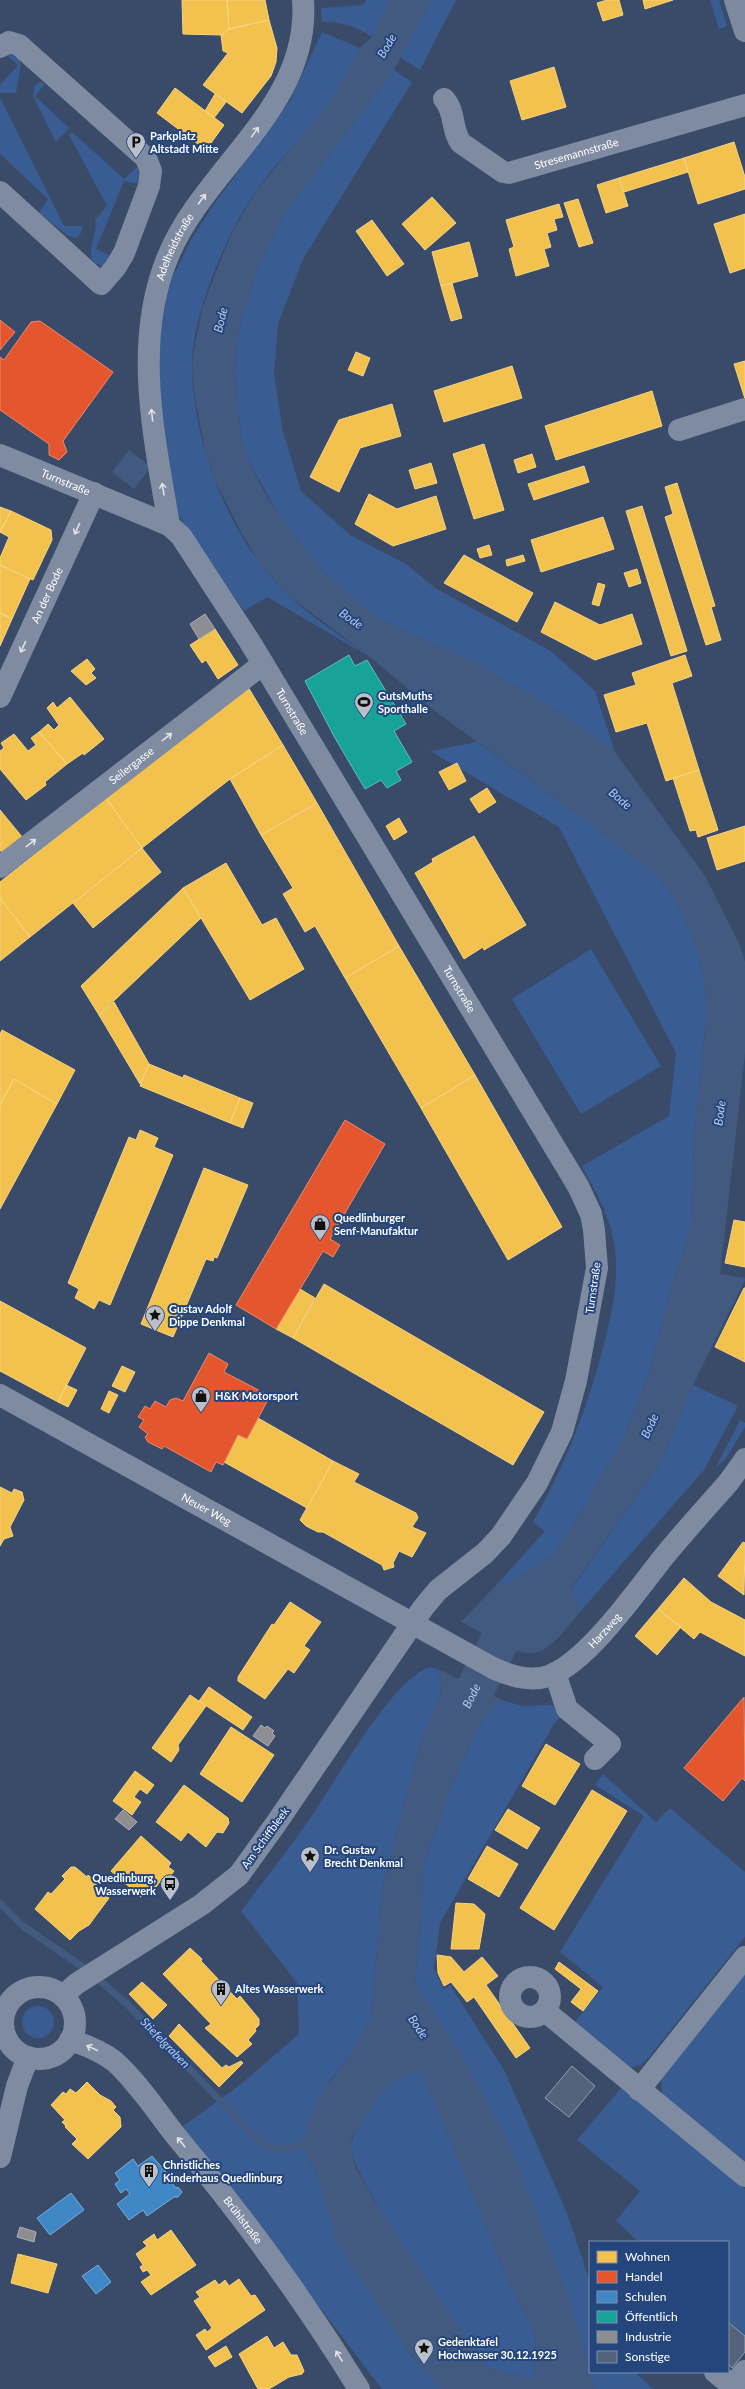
<svg xmlns="http://www.w3.org/2000/svg" width="745" height="2389" viewBox="0 0 745 2389" font-family="Lato,sans-serif">
	<style>
		.green { fill: #395c93 }
		.water { fill: #425a80; fill-rule: evenodd }
		.pier { fill: #394b69 }
		.homes { fill: #f2c14e; stroke: #f6d483 }
		.shops { fill: #e4572e; stroke: #ec896d }
		.schools { fill: #3f88c5; stroke: #79acd6 }
		.public { fill: #17a398; stroke: #5dbfb7 }
		.industry { fill: #8d8d92; stroke: #afafb3 }
		.lines { fill: none; stroke-linecap: round; stroke-linejoin: round }
		.stream { stroke: #425a80; stroke-width: 7 }
		.river { stroke: #425a80; stroke-width: 39 }
		.building { fill: #54637b; stroke: #929cae }
		.minor { stroke: #7e8ba0; stroke-width: 22 }
		.major { stroke: #7d8a9f; stroke-width: 22 }
		.oneway { stroke: #dfe2e7 }
		.labels { text-anchor: middle; stroke-width: 4; stroke-linejoin: round; paint-order: stroke }
		.poi-label { font-size: 11px; font-weight: bold; fill: #fff; stroke: #25467d; text-anchor: start }
		.street-label { font-size: 11px; fill: #fff; stroke: #25467d }
		.water-label { font-size: 12px; font-style: italic; fill: #b6cbed; stroke: #25467d }
	</style>
	<rect width="100%" height="100%" fill="#394b69"/>
	<path class="green" d="M366 0H390L372 37C358 27 339 21 322 22L321 8 363 5Z
		M432 0H456L420 70 400 57Z
		M710 0H719L727 26 719 29Z
		M322 32 360 48C351 66 342 85 330 102 308 134 278 159 256 191 226 234 190 318 192 371 194 441 226 528 274 580 301 611 337 633 370 657L267 597 244 611 177 513 162 428 158 375 160 336 167 294 173 276 191 240 214 204 289 102Z
		M8 53 19 59 21 64 16 93H0V85L18 65 6 55Z
		M394 70 412 82 303 259 278 324 274 374 283 432 301 491 350 535 406 564 435 588 551 651 595 691 615 752 561 713 477 664 375 617 321 569 279 515 250 464 241 436 235 374 237 345 242 317 259 265 284 214Z
		M40 82 45 84 35 96 69 128 56 142 33 96 35 85Z
		M0 97 64 226H83L81 233 76 238 67 235 39 213 48 199 0 154Z
		M72 132 124 179 137 167 140 173 139 184 124 181 96 249 111 256 103 266 95 263C84 253 99 233 95 220L107 206 69 135Z
		M477 742 588 822 654 873 672 894 686 922 697 949 704 980 707 1013 694 1134 692 1226 673 1282 648 1376 624 1437 585 1506 553 1555 507 1585 500 1581 545 1531 533 1522C565 1465 586 1412 603 1348 612 1314 620 1278 614 1243 610 1215 595 1191 582 1166L669 1116 676 1053 559 827 430 751Z
		M591 949 661 1066 581 1114 512 999Z
		M693 1385 738 1406 704 1470 580 1612 572 1588 661 1462Z
		M740 1420 745 1423V1427L726 1458 715 1469Z
		M427 1668H436L441 1680 440 1697 421 1740 382 1889 371 2018 349 2057 328 2083 306 2154 407 2350 441 2389H382L182 2127 241 2084 299 2034 297 1983 241 1911C264 1881 287 1851 309 1820 334 1784 389 1684 427 1668Z
		M502 1700 522 1706 553 1705 563 1714 554 1724 440 1923 434 1969 444 1989 450 1985 504 2070 567 2213 590 2282V2370L558 2271 415 1983 422 1906 423 1866 448 1796 475 1733 486 1715Z
		M603 1774 656 1822 670 1808 745 1872V1937L649 2057 641 2065 631 2067 575 2022 603 1987 560 1952 644 1816 595 1785Z
		M745 1969V2164L662 2095 661 2075Z
		M22 2022a16 16 0 1 1 32 0a16 16 0 1 1-32 0Z
		M421 2070 512 2289 536 2338 534 2380 486 2367C463 2332 349 2177 351 2146 352 2132 381 2089 393 2081 400 2076 412 2074 421 2070Z
		M622 2087 745 2189V2336L728 2321V2242H639L616 2221 640 2191 577 2140Z
		M590 2372H635L653 2389H595Z"/>
	<path class="water" d="M390 0H432L394 70 284 214 259 265 242 317 237 345 235 374 241 436 250 464 263 490 279 515 321 569 375 617 477 664 561 713 615 752 705 876 739 943 745 962V1054L720 1274 745 1278V1280L693 1385 661 1462 572 1587 580 1612C569 1625 558 1641 543 1650 521 1663 481 1632 461 1622L500 1581 507 1585 553 1555 585 1506 624 1437 648 1376 673 1282 692 1226 694 1134 707 1013 704 980 697 949 686 922 672 894 654 873 588 822 436 712 370 657 288 595 260 564 241 532 215 480 206 454 195 399 192 370 193 354 203 306 223 254 232 233 256 191 330 102 360 48 372 37Z
		M129 450 151 467 134 489 112 472Z
		M436 1668 502 1700 486 1715 475 1733 448 1796 423 1866 422 1906 415 1983 466 2062 511 2148 558 2271 584 2348 595 2389H441L407 2350 337 2244 318 2177 306 2154 305 2144 306 2127 321 2093 349 2057 371 2018 382 1889 421 1740 440 1697 441 1680ZM421 2071 512 2289 536 2338 534 2380 486 2367 375 2202 356 2168 353 2158 351 2148 352 2137 385 2089 393 2081Z"/>
	<path class="pier" d="M461 1622 517 1651 530 1654 542 1651V1653L530 1656 516 1653 460 1623Z"/>
	<path class="homes" d="M182 0H227L229 29 221 35 183 34Z
		M227 0H265L269 20 229 29Z
		M607 0H619L623 15 603 21 597 3Z
		M643 0H673L645 9Z
		M269 20 277 48 276 62 271 76 242 113 203 85 228 53 223 51 221 35 229 29Z
		M554 67 566 107 522 120 510 81Z
		M175 88 224 125 206 150 157 113Z
		M215 94 226 102 214 118 205 111Z
		M734 142 745 177V189L698 204 684 158Z
		M684 158 688 172 624 192 619 178Z
		M619 178 628 206 606 213 597 185Z
		M432 197 456 223 425 250 402 224Z
		M578 199 593 243 579 247 564 203Z
		M559 204 563 217 554 219 557 230 547 233 551 247 544 249 549 266 516 276 509 249 514 247 506 220Z
		M745 214V268L730 273 714 224Z
		M372 220 404 264 387 276 356 231Z
		M469 242 478 276 441 286 432 252Z
		M452 283 462 318 451 321 441 286Z
		M356 352 370 358 363 376 348 370Z
		M745 361V399L734 364Z
		M512 366 522 398 444 422 434 391Z
		M652 391 662 426 556 460 545 426Z
		M392 404 401 436 360 448 339 492 310 477 339 420Z
		M484 444 504 510 474 519 453 454Z
		M532 454 536 467 518 473 514 460Z
		M431 463 437 483 415 489 409 470Z
		M584 466 589 482 534 500 528 484Z
		M677 483 715 606 711 607 721 640 706 645 665 517 673 514 665 487Z
		M369 494 397 509 436 496 446 529 393 546 355 524Z
		M642 506 687 651 671 656 626 511Z
		M0 507 11 511 0 533Z
		M11 511 51 530 52 540 33 580 0 565V558L9 537 0 532Z
		M603 517 614 549 541 572 531 540Z
		M489 545 492 555 480 558 477 549Z
		M464 555 533 593 517 622 444 583Z
		M523 555 525 561 507 566 506 560Z
		M0 565 30 579 12 619 0 613Z
		M637 569 641 583 629 587 624 573Z
		M598 583 605 585 599 606 592 604Z
		M555 602 600 625 632 614 642 644 595 660 541 632Z
		M0 613 12 619 0 646Z
		M215 629 238 665 218 679 206 660 202 663 190 645Z
		M685 655 692 676 672 683 699 770 666 781 647 723 616 732 604 695 636 685 632 673Z
		M87 659 95 669 91 673 96 678 86 685 71 671Z
		M248 687 283 745 230 779 142 848 106 798Z
		M70 697 104 739 84 755 83 753 67 764 39 732 48 724 54 730 59 725 47 708 53 702 57 708Z
		M39 732 67 764 45 782 46 785 26 800 0 769V751L4 748 1 743 14 734 28 751 36 745 31 738Z
		M283 745 317 803 261 835 230 779Z
		M457 763 466 781 449 790 439 772Z
		M699 770 718 830 698 837 696 830 690 831 673 778Z
		M487 788 496 802 479 813 470 799Z
		M106 798 142 848 30 937 0 898V882Z
		M317 803 399 946 345 978 315 926 305 932 283 894 293 888 261 835Z
		M0 810 23 838 3 854 0 850Z
		M399 818 407 832 394 840 386 826Z
		M745 826V861L717 870 707 838Z
		M474 836 526 925 484 950 483 947 464 959 415 873 433 862 432 859Z
		M142 848 161 872 93 928 73 903Z
		M226 863 262 925 276 918 304 969 250 1000 183 888Z
		M183 888 201 918 99 1015 81 986Z
		M0 898 30 937 0 961Z
		M399 946 475 1075 421 1108 345 978Z
		M114 1002 149 1064 140 1084 99 1015Z
		M2 1030 75 1070 57 1104 14 1079 0 1105V1034Z
		M149 1064 183 1078 184 1075 240 1098 230 1123 140 1086Z
		M475 1075 562 1227 508 1260 421 1108Z
		M14 1079 57 1104 0 1209V1105Z
		M240 1098 253 1103 243 1128 230 1123Z
		M140 1130 158 1138 154 1147 173 1155 110 1305 99 1300 94 1309 75 1298 79 1289 68 1283 129 1137 136 1140Z
		M204 1168 248 1185 217 1258 214 1257 213 1261 206 1259 173 1337 141 1324Z
		M734 1220 745 1222V1267L725 1263Z
		M324 1284 544 1412 513 1465 293 1338Z
		M744 1288H745V1362L715 1347Z
		M300 1289 315 1298 293 1338 276 1329Z
		M0 1301 86 1348 58 1402 0 1371Z
		M122 1366 135 1372 125 1392 112 1386Z
		M66 1385 77 1390 68 1407 58 1402Z
		M109 1391 118 1395 109 1413 101 1409Z
		M258 1418 333 1461 307 1508 224 1462 238 1435 247 1439Z
		M333 1461 359 1474 354 1482 416 1513 418 1518 412 1527 426 1533 412 1557 399 1551 393 1563 394 1567 384 1570 382 1565 323 1532H318L306 1526 300 1520Z
		M0 1487 12 1493 14 1489 22 1492 24 1500 10 1527 13 1536 4 1539 0 1546Z
		M743 1542 745 1543 744 1595 718 1576Z
		M684 1578 711 1602 745 1620V1656L700 1632 694 1639 658 1609Z
		M290 1602 321 1622 304 1646 310 1650 294 1673 288 1669 265 1699 238 1681V1677L272 1624 274 1625Z
		M658 1609 681 1627 657 1655 635 1636Z
		M209 1687 252 1717 243 1730 199 1701Z
		M190 1695 206 1706 178 1745 179 1750 171 1762 152 1748Z
		M231 1727 274 1755 242 1802 200 1774Z
		M546 1744 580 1764 555 1805 522 1786Z
		M135 1771 154 1785 147 1794 140 1789 134 1797 141 1802 132 1815 113 1801Z
		M184 1785 228 1818 229 1823 223 1833 217 1832 206 1847 188 1832 181 1841 156 1822Z
		M592 1790 627 1811 554 1930 520 1908Z
		M508 1809 540 1828 527 1849 495 1830Z
		M141 1836 171 1863 168 1867 174 1871 168 1879 161 1880 156 1887 151 1886 141 1897 111 1871Z
		M487 1846 518 1864 499 1897 468 1879Z
		M71 1867H75L87 1877 88 1875 97 1883 95 1886 109 1898 89 1925 79 1931 70 1940 35 1909 48 1892 51 1894 65 1879 62 1876Z
		M456 1903 474 1904 485 1914 479 1949H451Z
		M190 1948 202 1959 201 1961 237 1999 240 1996 259 2019V2025L255 2029 256 2031 248 2040 252 2044 237 2057 205 2028 211 2024 163 1974Z
		M437 1955 451 1957 464 1972 482 1957 498 1976 486 1985 530 2048 516 2058 474 1997 467 2002 451 1982 444 1986 438 1973Z
		M559 1962 598 1991 583 2011 571 2002 581 1989 555 1969Z
		M142 1982 167 2005 153 2019 129 1994Z
		M179 2024 222 2068 226 2065 229 2067 241 2061 243 2063 219 2087 169 2036Z
		M87 2082 100 2095 111 2101 116 2107 113 2110 120 2117 121 2127 88 2159 72 2144 77 2139 65 2127 66 2126 62 2122 65 2120 51 2105 63 2092 66 2094 70 2089 76 2093Z
		M171 2230 196 2265 151 2295 141 2282 151 2275 147 2270 143 2272 140 2267 143 2265 136 2254 147 2246 143 2242 154 2234 157 2240Z
		M18 2254 57 2264 48 2293 11 2283Z
		M239 2279 251 2296 255 2295 265 2310 206 2350 196 2335 205 2329 207 2332 212 2328 194 2301 200 2297 196 2292 215 2280 219 2285 225 2280 229 2286Z
		M267 2336 274 2348 283 2342 291 2355H297L304 2371 302 2374 289 2377 269 2389H258L239 2354Z
		M226 2346 232 2357 215 2367 208 2357Z"/>
	<path class="shops" d="M0 320 15 332 0 350Z
		M40 321 113 372 63 441 67 452 59 460 49 455V444L0 410V357L4 360 31 322Z
		M345 1120 385 1144 330 1239 340 1245 333 1257 323 1251 276 1329 236 1305Z
		M209 1353 228 1364 224 1372 270 1396 247 1439 238 1435 223 1465 216 1462 211 1472 164 1446 162 1449 148 1442 145 1437 148 1434 139 1427 144 1420 138 1417 145 1406 150 1409 155 1401 166 1407 170 1400 176 1398 183 1401Z
		M744 1697 745 1781 742 1778 723 1801 684 1768Z"/>
	<path class="schools" d="M152 2156 172 2179 170 2180 175 2187 179 2188 182 2192 178 2197H174L147 2216 143 2210 129 2220 117 2204 130 2194 126 2189 121 2193 115 2184 120 2180 115 2173 133 2159 138 2166Z
		M71 2193 84 2210 50 2235 37 2218Z
		M98 2265 111 2282 96 2294 82 2276Z"/>
	<path class="public" d="M349 655 355 666 367 660 406 724 394 731 412 762 396 771 401 780 387 788 381 780 365 789 335 738 305 681Z"/>
	<path class="industry" d="M205 614 215 629 199 639 190 624Z
		M261 1725 265 1728 267 1726 274 1731 272 1733 275 1736 268 1746 253 1736Z
		M123 1810 137 1822 129 1830 115 1819Z
		M20 2227 36 2232 34 2242 17 2237Z"/>
	<g class="lines">
		<path class="stream" d="M0 1903 23 1926 90 1972 128 2005 261 2143 278 2150 305 2144H315"/>
		<path class="river" id="s1" d="M451 1737 499 1642 532 1600"/>
	</g>
	<path class="building" d="M572 2066 595 2086 569 2117 545 2098Z
		M728 2322 745 2336V2352L732 2368 728 2364Z"/>
	<g class="lines">
		<g class="minor">
			<path d="M0 47 9 42 19 45 146 158 151 171 149 186 124 253 115 268 101 284 0 192"/>
			<path id="s2" d="M444 99C456 112 451 130 461 143L503 172 509 173 745 105"/>
			<path d="M679 430 745 409"/>
			<path id="s3" d="M0 455 169 525 181 536 250 642 578 1186 591 1214 594 1230 597 1268 576 1381 562 1432 537 1483 501 1536 485 1553 438 1590 423 1608 275 1825 239 1875 201 1905 76 1984 63 1996"/>
			<path id="s4" d="M169 525C154 436 132 340 169 254 206 167 311 105 303 0"/>
			<path id="s5" d="M0 697 94 493"/>
			<path id="s6" d="M0 867 263 664"/>
			<path id="s7" d="M0 1395 493 1668C510 1676 530 1682 549 1676 588 1661 636 1592 662 1559 683 1533 706 1508 728 1483L744 1461"/>
			<path d="M555 1673 567 1709 610 1744 595 1759"/>
			<circle cx="530" cy="1997" r="20"/>
			<circle cx="39" cy="2023" r="36"/>
			<path d="M545 2011 745 2176"/>
			<path id="s8" d="M70 2040C86 2045 101 2051 114 2061 135 2079 158 2113 176 2136 243 2216 304 2300 359 2389"/>
			<path d="M639 2090 745 1957"/>
			<path d="M0 2157 17 2086 28 2057"/>
			<path d="M715 2372 736 2389"/>
			<path d="M732 2386 745 2371"/>
		</g>
		<path class="major" d="M735 0 745 31
			M745 1459V1462"/>
	</g>
	<defs><path id="oneway-shaft" d="M-6 0H5M1.5-3L5.5 0L1.5 3" fill="none" stroke-width="1.6" stroke-linecap="round" stroke-linejoin="round"/></defs>
	<g class="oneway">
		<use href="#oneway-shaft" transform="translate(255 132) rotate(-55)"/>
		<use href="#oneway-shaft" transform="translate(202 199) rotate(-53)"/>
		<use href="#oneway-shaft" transform="translate(152 415) rotate(-96)"/>
		<use href="#oneway-shaft" transform="translate(163 489) rotate(-100)"/>
		<use href="#oneway-shaft" transform="translate(77 529) rotate(115)"/>
		<use href="#oneway-shaft" transform="translate(23 647) rotate(115)"/>
		<use href="#oneway-shaft" transform="translate(167 737) rotate(-38)"/>
		<use href="#oneway-shaft" transform="translate(31 843) rotate(-38)"/>
		<use href="#oneway-shaft" transform="translate(92 2048) rotate(-155)"/>
		<use href="#oneway-shaft" transform="translate(181 2142) rotate(-129)"/>
		<use href="#oneway-shaft" transform="translate(339 2356) rotate(-122)"/>
	</g>
	<defs>
		<symbol id="parking-pin" viewBox="-11 -11 22 30"><path d="M0 17L-7.5 6A9.5 9.5 0 1 1 7.5 6Z" fill="#bac0ca" stroke="#25467d"/><path d="M-3.5-5.5H1a3.5 3.5 0 0 1 0 7H-1V5.5H-3.5ZM-1-3.4V-.6H.8a1.4 1.4 0 0 0 0-2.8Z" fill="#111"/></symbol>
		<symbol id="stadium-pin" viewBox="-11 -11 22 30"><path d="M0 17L-7.5 6A9.5 9.5 0 1 1 7.5 6Z" fill="#bac0ca" stroke="#25467d"/><path d="M0-5a6.5 5 0 1 0 0 10a6.5 5 0 1 0 0-10ZM-3.5-1.8h7v3.6h-7Z" fill="#111"/></symbol>
		<symbol id="shop-pin" viewBox="-11 -11 22 30"><path d="M0 17L-7.5 6A9.5 9.5 0 1 1 7.5 6Z" fill="#bac0ca" stroke="#25467d"/><path d="M-5-2.5h2.3a2.7 3.5 0 0 1 5.4 0H5L5.5 6h-11ZM-1.5-2.5h3a1.5 2.3 0 0 0-3 0Z" fill="#111"/></symbol>
		<symbol id="sight-pin" viewBox="-11 -11 22 30"><path d="M0 17L-7.5 6A9.5 9.5 0 1 1 7.5 6Z" fill="#bac0ca" stroke="#25467d"/><path d="M0-6L1.8-2.2L6-1.7L2.9 1.2L3.7 5.4L0 3.3L-3.7 5.4L-2.9 1.2L-6-1.7L-1.8-2.2Z" fill="#111"/></symbol>
		<symbol id="bus-pin" viewBox="-11 -11 22 30"><path d="M0 17L-7.5 6A9.5 9.5 0 1 1 7.5 6Z" fill="#bac0ca" stroke="#25467d"/><path d="M-5-6H5V4H4V6H2V4H-2V6H-4V4H-5ZM-3.5-4V0h7V-4ZM-3.5 1.2v1.5H-2V1.2ZM2 1.2v1.5H3.5V1.2Z" fill="#111"/></symbol>
		<symbol id="building-pin" viewBox="-11 -11 22 30"><path d="M0 17L-7.5 6A9.5 9.5 0 1 1 7.5 6Z" fill="#bac0ca" stroke="#25467d"/><path d="M-4-6H4V6H1V3H-1V6H-4ZM-2.5-4.3h1.7v1.8h-1.7ZM.8-4.3h1.7v1.8H.8ZM-2.5-1h1.7V.8h-1.7ZM.8-1h1.7V.8H.8Z" fill="#111"/></symbol>
	</defs>
	<g fill-rule="evenodd">
		<use href="#parking-pin" x="125" y="131" width="22" height="30"/>
		<use href="#stadium-pin" x="353" y="691" width="22" height="30"/>
		<use href="#shop-pin" x="309" y="1213" width="22" height="30"/>
		<use href="#sight-pin" x="144" y="1304" width="22" height="30"/>
		<use href="#shop-pin" x="190" y="1385" width="22" height="30"/>
		<use href="#sight-pin" x="299" y="1845" width="22" height="30"/>
		<use href="#bus-pin" x="159" y="1873" width="22" height="30"/>
		<use href="#building-pin" x="210" y="1978" width="22" height="30"/>
		<use href="#building-pin" x="138" y="2160" width="22" height="30"/>
		<use href="#sight-pin" x="413" y="2337" width="22" height="30"/>
	</g>
	<g class="labels">
		<g class="poi-label">
			<text x="150" y="140">Parkplatz<tspan x="150" dy="13">Altstadt Mitte</tspan></text>
			<text x="378" y="700">GutsMuths<tspan x="378" dy="13">Sporthalle</tspan></text>
			<text x="334" y="1222">Quedlinburger<tspan x="334" dy="13">Senf-Manufaktur</tspan></text>
			<text x="169" y="1313">Gustav Adolf<tspan x="169" dy="13">Dippe Denkmal</tspan></text>
			<text x="215" y="1400">H&amp;K Motorsport</text>
			<text x="324" y="1854">Dr. Gustav<tspan x="324" dy="13">Brecht Denkmal</tspan></text>
			<text x="156" y="1882" text-anchor="end">Quedlinburg,<tspan x="156" dy="13">Wasserwerk</tspan></text>
			<text x="235" y="1993">Altes Wasserwerk</text>
			<text x="163" y="2169">Christliches<tspan x="163" dy="13">Kinderhaus Quedlinburg</tspan></text>
			<text x="438" y="2346">Gedenktafel<tspan x="438" dy="13">Hochwasser 30.12.1925</tspan></text>
		</g>
		<g class="street-label">
			<text dy="4" stroke="none"><textPath href="#s2" startOffset="175">Stresemannstraße</textPath></text>
			<text dy="4" stroke="none"><textPath href="#s4" startOffset="284">Adelheidstraße</textPath></text>
			<text dy="4" stroke="none"><textPath href="#s3" startOffset="71">Turnstraße</textPath></text>
			<text dy="4" stroke="none"><textPath href="#s5" startOffset="112">An der Bode</textPath></text>
			<text dy="4" stroke="none"><textPath href="#s3" startOffset="407">Turnstraße</textPath></text>
			<text dy="4" stroke="none"><textPath href="#s6" startOffset="166">Seilergasse</textPath></text>
			<text dy="4" stroke="none"><textPath href="#s3" startOffset="731">Turnstraße</textPath></text>
			<text transform="translate(593 1288) rotate(-82)" y="4">Turnstraße</text>
			<text dy="4" stroke="none"><textPath href="#s7" startOffset="236">Neuer Weg</textPath></text>
			<text dy="4" stroke="none"><textPath href="#s7" startOffset="694">Harzweg</textPath></text>
			<text transform="translate(265 1838) rotate(-54)" y="4">Am Schiffbleek</text>
			<text dy="4" stroke="none"><textPath href="#s8" startOffset="254">Brühlstraße</textPath></text>
		</g>
		<g class="water-label">
			<text transform="translate(387 46) rotate(-60)" y="4">Bode</text>
			<text transform="translate(221 320) rotate(-76)" y="4">Bode</text>
			<text transform="translate(351 619) rotate(35)" y="4">Bode</text>
			<text transform="translate(620 799) rotate(41)" y="4">Bode</text>
			<text transform="translate(720 1113) rotate(-82)" y="4">Bode</text>
			<text transform="translate(650 1426) rotate(-65)" y="4">Bode</text>
			<text dy="4" stroke="none"><textPath href="#s1" startOffset="46">Bode</textPath></text>
			<text transform="translate(418 2027) rotate(56)" y="4">Bode</text>
			<text transform="translate(165 2043) rotate(46)" y="4">Stiefelgraben</text>
		</g>
	</g>
	<rect x="589" y="2241" width="140" height="132" fill="#25467d" stroke="#7c90b1"/>
	<rect x="597" y="2251" width="20" height="12" fill="#f2c14e" stroke="#7c90b1"/>
	<text x="625" y="2261" font-size="12" fill="#ffffff">Wohnen</text>
	<rect x="597" y="2271" width="20" height="12" fill="#e4572e" stroke="#7c90b1"/>
	<text x="625" y="2281" font-size="12" fill="#ffffff">Handel</text>
	<rect x="597" y="2291" width="20" height="12" fill="#3f88c5" stroke="#7c90b1"/>
	<text x="625" y="2301" font-size="12" fill="#ffffff">Schulen</text>
	<rect x="597" y="2311" width="20" height="12" fill="#17a398" stroke="#7c90b1"/>
	<text x="625" y="2321" font-size="12" fill="#ffffff">Öffentlich</text>
	<rect x="597" y="2331" width="20" height="12" fill="#8d8d92" stroke="#7c90b1"/>
	<text x="625" y="2341" font-size="12" fill="#ffffff">Industrie</text>
	<rect x="597" y="2351" width="20" height="12" fill="#54637b" stroke="#7c90b1"/>
	<text x="625" y="2361" font-size="12" fill="#ffffff">Sonstige</text>
</svg>
